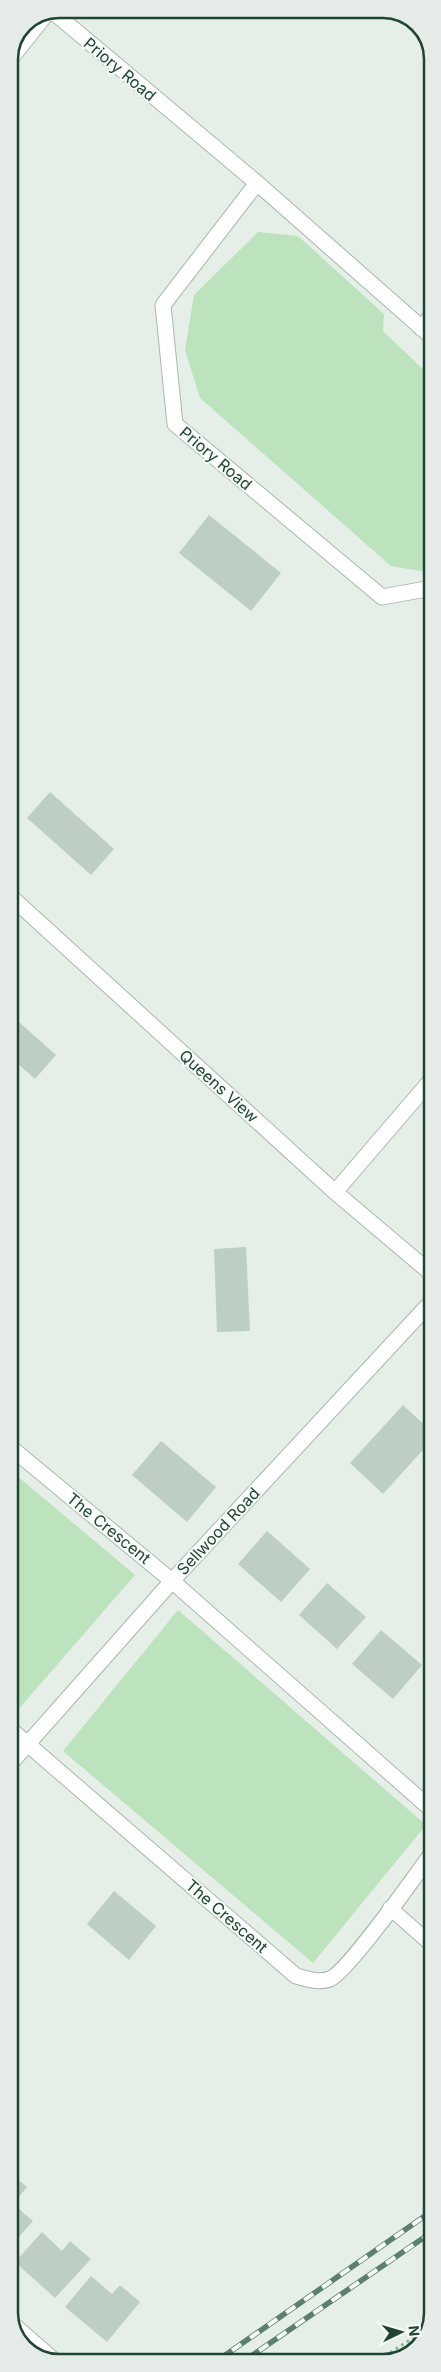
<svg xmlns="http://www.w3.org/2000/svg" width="441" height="2372" viewBox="0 0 441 2372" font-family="Inter,sans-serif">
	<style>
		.green { fill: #bde2be }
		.building { fill: #bdcec3 }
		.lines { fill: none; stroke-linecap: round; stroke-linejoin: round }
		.service-casing { stroke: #a7b8ae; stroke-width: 16 }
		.minor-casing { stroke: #a7b8ae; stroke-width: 17 }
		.path { stroke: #83b69a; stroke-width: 3; stroke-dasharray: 2.5 4; stroke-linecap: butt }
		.service { stroke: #fff; stroke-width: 14 }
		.minor { stroke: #fff; stroke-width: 15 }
		.rail-casing { stroke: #5d7f6e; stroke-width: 5.5 }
		.rail { stroke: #f6fbf8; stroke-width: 4; stroke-dasharray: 11; stroke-linecap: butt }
		.labels { text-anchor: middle; stroke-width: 4; stroke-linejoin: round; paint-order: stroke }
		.street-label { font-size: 16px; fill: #243; stroke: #f6fbf8 }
		.rim { fill: none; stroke: #243; stroke-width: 2.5 }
	</style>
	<rect width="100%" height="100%" fill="#e5efe8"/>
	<path class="green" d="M258 232 298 236 384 314 383 331 426 372 432 373V573L391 566 200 398 185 350 194 295Z
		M9 1469 135 1575 17 1711 9 1705Z
		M178 1610 426 1825 313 1963 63 1751Z"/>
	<path class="building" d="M209 515 281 573 251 611 179 553Z
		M50 792 114 849 91 875 27 818Z
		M9 1013 56 1055 35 1079 9 1056Z
		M246 1247 250 1331 217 1332 214 1249Z
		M403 1405 432 1432V1440L383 1494 350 1463Z
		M161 1441 216 1487 187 1522 132 1475Z
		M267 1531 310 1569 281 1602 238 1564Z
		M327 1583 366 1617 337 1649 299 1615Z
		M381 1630 422 1665 393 1699 352 1664Z
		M114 1891 156 1926 129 1960 87 1924Z
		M9 2172 27 2187 13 2204 33 2221 9 2248Z
		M42 2232 62 2251 70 2241 91 2259 55 2298 15 2262Z
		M91 2276 112 2294 120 2285 140 2302 107 2342 65 2307Z"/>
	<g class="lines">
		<defs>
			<path id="service" d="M390 1908 432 1945"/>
			<path id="minor" d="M52 11 257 183 432 337
				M9 61 47 13
				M257 183 163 305 175 424 382 597 432 588
				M421 328 432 315
				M9 895 335 1192 432 1274
				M335 1192 432 1079
				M9 1446 172 1581 432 1810
				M9 1728 296 1976C307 1979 319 1983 330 1979 347 1972 417 1874 432 1853
				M9 1765 172 1581 432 1301
				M9 2321 57 2363"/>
		</defs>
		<use href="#service" class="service-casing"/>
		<use href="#minor" class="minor-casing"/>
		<path class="path" d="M374 2363 427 2329"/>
		<use href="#service" class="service"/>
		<use href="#minor" class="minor"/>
		<defs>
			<path id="rail" d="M214 2363 432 2211
				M241 2363 432 2232"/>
		</defs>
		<use href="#rail" class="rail-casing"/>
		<use href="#rail" class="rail"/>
	</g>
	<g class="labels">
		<g class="street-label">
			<text transform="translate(120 69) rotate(40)" y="6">Priory Road</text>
			<text transform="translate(216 458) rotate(40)" y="6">Priory Road</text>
			<text transform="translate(219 1086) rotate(42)" y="6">Queens View</text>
			<text transform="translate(109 1528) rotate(39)" y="6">The Crescent</text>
			<text transform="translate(218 1531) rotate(-47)" y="6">Sellwood Road</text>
			<text transform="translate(227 1916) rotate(41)" y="6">The Crescent</text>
		</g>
	</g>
	<path d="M0 0H441V2372H0ZM59 18H383A41 41 0 0 1 424 59V2313A41 41 0 0 1 383 2354H59A41 41 0 0 1 18 2313V59A41 41 0 0 1 59 18Z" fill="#e5ece8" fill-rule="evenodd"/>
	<path class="rim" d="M59 18H383A41 41 0 0 1 424 59V2313A41 41 0 0 1 383 2354H59A41 41 0 0 1 18 2313V59A41 41 0 0 1 59 18Z"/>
	<g transform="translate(401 2332) rotate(85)" stroke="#f6fbf8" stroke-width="4" paint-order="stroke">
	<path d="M0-4L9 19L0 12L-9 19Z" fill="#224433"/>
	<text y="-8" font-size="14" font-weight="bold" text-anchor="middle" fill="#224433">N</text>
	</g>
</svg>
